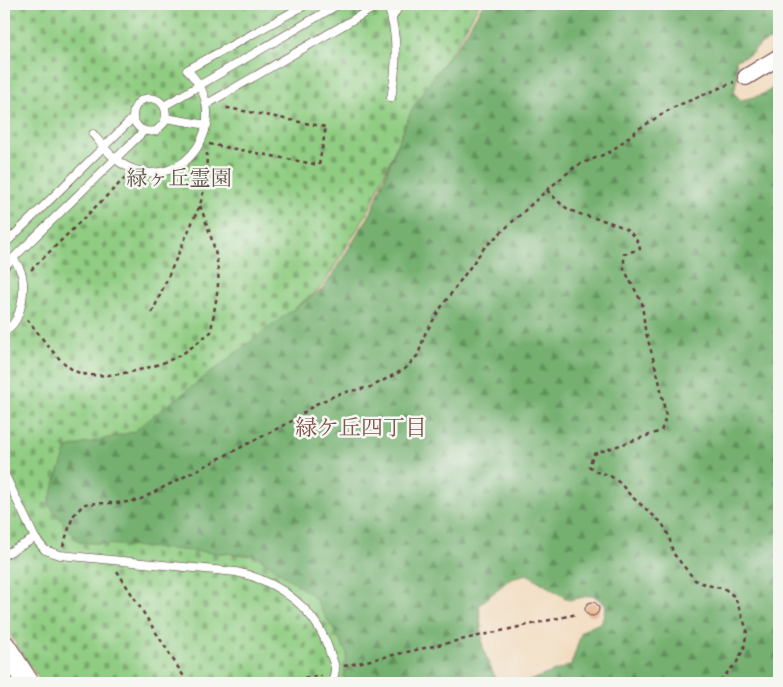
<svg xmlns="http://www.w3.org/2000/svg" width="783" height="687" viewBox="0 0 783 687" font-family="'IM FELL DW Pica','Noto Serif JP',serif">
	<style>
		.forest { fill: url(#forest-firs); stroke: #5f684e }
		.cemetery { fill: url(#cemetery-stones); stroke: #6d7656 }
		.building { fill: #e6ae85 }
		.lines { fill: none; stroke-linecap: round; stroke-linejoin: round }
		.lane-casing { stroke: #633b41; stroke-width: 9 }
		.street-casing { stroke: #633b41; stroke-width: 18 }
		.secondary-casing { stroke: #633b41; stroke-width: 24 }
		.path { stroke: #633b41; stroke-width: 2.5; stroke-dasharray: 4 4; stroke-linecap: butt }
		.lane { stroke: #fff; stroke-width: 8 }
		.street { stroke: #fff; stroke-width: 16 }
		.secondary { stroke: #fff; stroke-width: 22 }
		.labels { text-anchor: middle; stroke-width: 5; stroke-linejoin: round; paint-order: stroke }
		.park-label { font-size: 21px; fill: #5f5345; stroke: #f6f6f2 }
		.neighbourhood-label { font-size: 22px; fill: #81514a; stroke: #f6f6f2 }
	</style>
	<defs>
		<pattern id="forest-firs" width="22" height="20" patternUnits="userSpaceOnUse" patternTransform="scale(1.25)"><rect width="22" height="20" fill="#74b070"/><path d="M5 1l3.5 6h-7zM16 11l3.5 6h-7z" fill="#618f5c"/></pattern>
		<pattern id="cemetery-stones" width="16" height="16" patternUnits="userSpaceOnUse" patternTransform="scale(1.25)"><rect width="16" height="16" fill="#90cd82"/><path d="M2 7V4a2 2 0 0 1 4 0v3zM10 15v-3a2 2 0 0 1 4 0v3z" fill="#78a66b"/></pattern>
	</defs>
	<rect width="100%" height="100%" fill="#f6f6f2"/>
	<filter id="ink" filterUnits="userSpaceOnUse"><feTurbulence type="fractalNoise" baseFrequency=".02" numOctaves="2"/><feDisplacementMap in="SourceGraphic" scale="10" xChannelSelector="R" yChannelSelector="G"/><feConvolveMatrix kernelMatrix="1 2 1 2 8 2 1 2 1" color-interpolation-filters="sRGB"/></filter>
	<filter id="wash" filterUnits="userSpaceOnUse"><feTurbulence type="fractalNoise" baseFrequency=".0096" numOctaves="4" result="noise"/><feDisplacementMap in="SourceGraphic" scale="20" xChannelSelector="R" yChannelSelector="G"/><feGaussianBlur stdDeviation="1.12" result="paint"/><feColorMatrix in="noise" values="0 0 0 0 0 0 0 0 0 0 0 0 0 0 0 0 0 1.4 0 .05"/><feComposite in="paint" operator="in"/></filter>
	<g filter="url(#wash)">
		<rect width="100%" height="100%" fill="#f2dcbf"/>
		<path class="forest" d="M483 4H779V44L772 39 761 44 751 54 736 60 737 78 734 93 741 100C758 96 775 94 779 75V683H523L571 665 582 631 602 622 606 605 593 595 569 600 527 574 511 578 479 605 483 649 497 683H346L78 544 35 502 4 332 166 395 324 288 371 213 413 104 461 41Z"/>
		<path class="cemetery" d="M4 4H479L458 42 413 107 369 210 322 287 133 432 67 448 48 504 79 542 257 556 314 597 347 653 343 683H42L4 626Z"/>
		<g id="blocks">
			<path class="building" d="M585 609a7 7 0 1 1 14 0a7 7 0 1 1-14 0Z"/>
		</g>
	</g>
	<g filter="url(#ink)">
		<use href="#blocks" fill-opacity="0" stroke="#633b41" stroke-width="1"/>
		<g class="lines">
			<defs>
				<path id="lane" d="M387 4C399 34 397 67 391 98
					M392 18 400 4
					M207 104 380 4
					M164 106 339 4
					M166 118 207 125
					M93 134C103 146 112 159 126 166 185 196 237 118 187 70L307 4
					M4 245 133 118C132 88 175 94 164 123L156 131C144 133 137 129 133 118
					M4 267 144 131
					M9 328C22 318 25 290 22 275 20 269 17 263 13 258
					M4 473 35 538 45 550 60 555 236 572C280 581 317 610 330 653 332 658 334 663 335 668 335 673 333 679 332 683
					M4 555 35 538"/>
				<path id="street" d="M746 77 779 57"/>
				<path id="secondary" d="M4 646 28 683"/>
			</defs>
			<use href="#lane" class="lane-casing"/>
			<use href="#street" class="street-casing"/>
			<use href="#secondary" class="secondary-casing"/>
			<path class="path" d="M209 144 319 165 326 127 223 107
				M547 190C554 197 560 204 568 209 591 222 632 218 640 249L624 254V269L642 303 645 329 659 380 666 417 661 431 594 454 589 466 597 472 609 475 620 483 631 496 662 523 669 536 673 553 695 580 707 585 725 589 735 597 747 630 744 648 737 662 718 683
				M31 270 127 176
				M152 313 200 205 206 182 207 153
				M27 319C41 336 54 357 73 370 96 384 158 368 180 355 191 349 201 339 211 332 213 314 220 287 218 269 216 247 207 226 200 205
				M63 546 73 516 84 504C103 502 122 505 141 499L292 421 316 404 341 393 371 387 405 369 418 355 425 334 440 309 484 248 547 190 576 166 610 152 640 128 672 108 734 82
				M117 571 188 683
				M344 666 577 614
				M281 683 308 677 322 676"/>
			<use href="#lane" class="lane"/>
			<use href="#street" class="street"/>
			<use href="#secondary" class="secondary"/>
		</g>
	</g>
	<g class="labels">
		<g class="park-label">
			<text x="179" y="185">緑ヶ丘霊園</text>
		</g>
		<g class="neighbourhood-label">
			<text x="361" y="435">緑ケ丘四丁目</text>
		</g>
	</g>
	<rect width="783" height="687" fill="none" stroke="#f6f6f2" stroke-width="20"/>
</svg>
